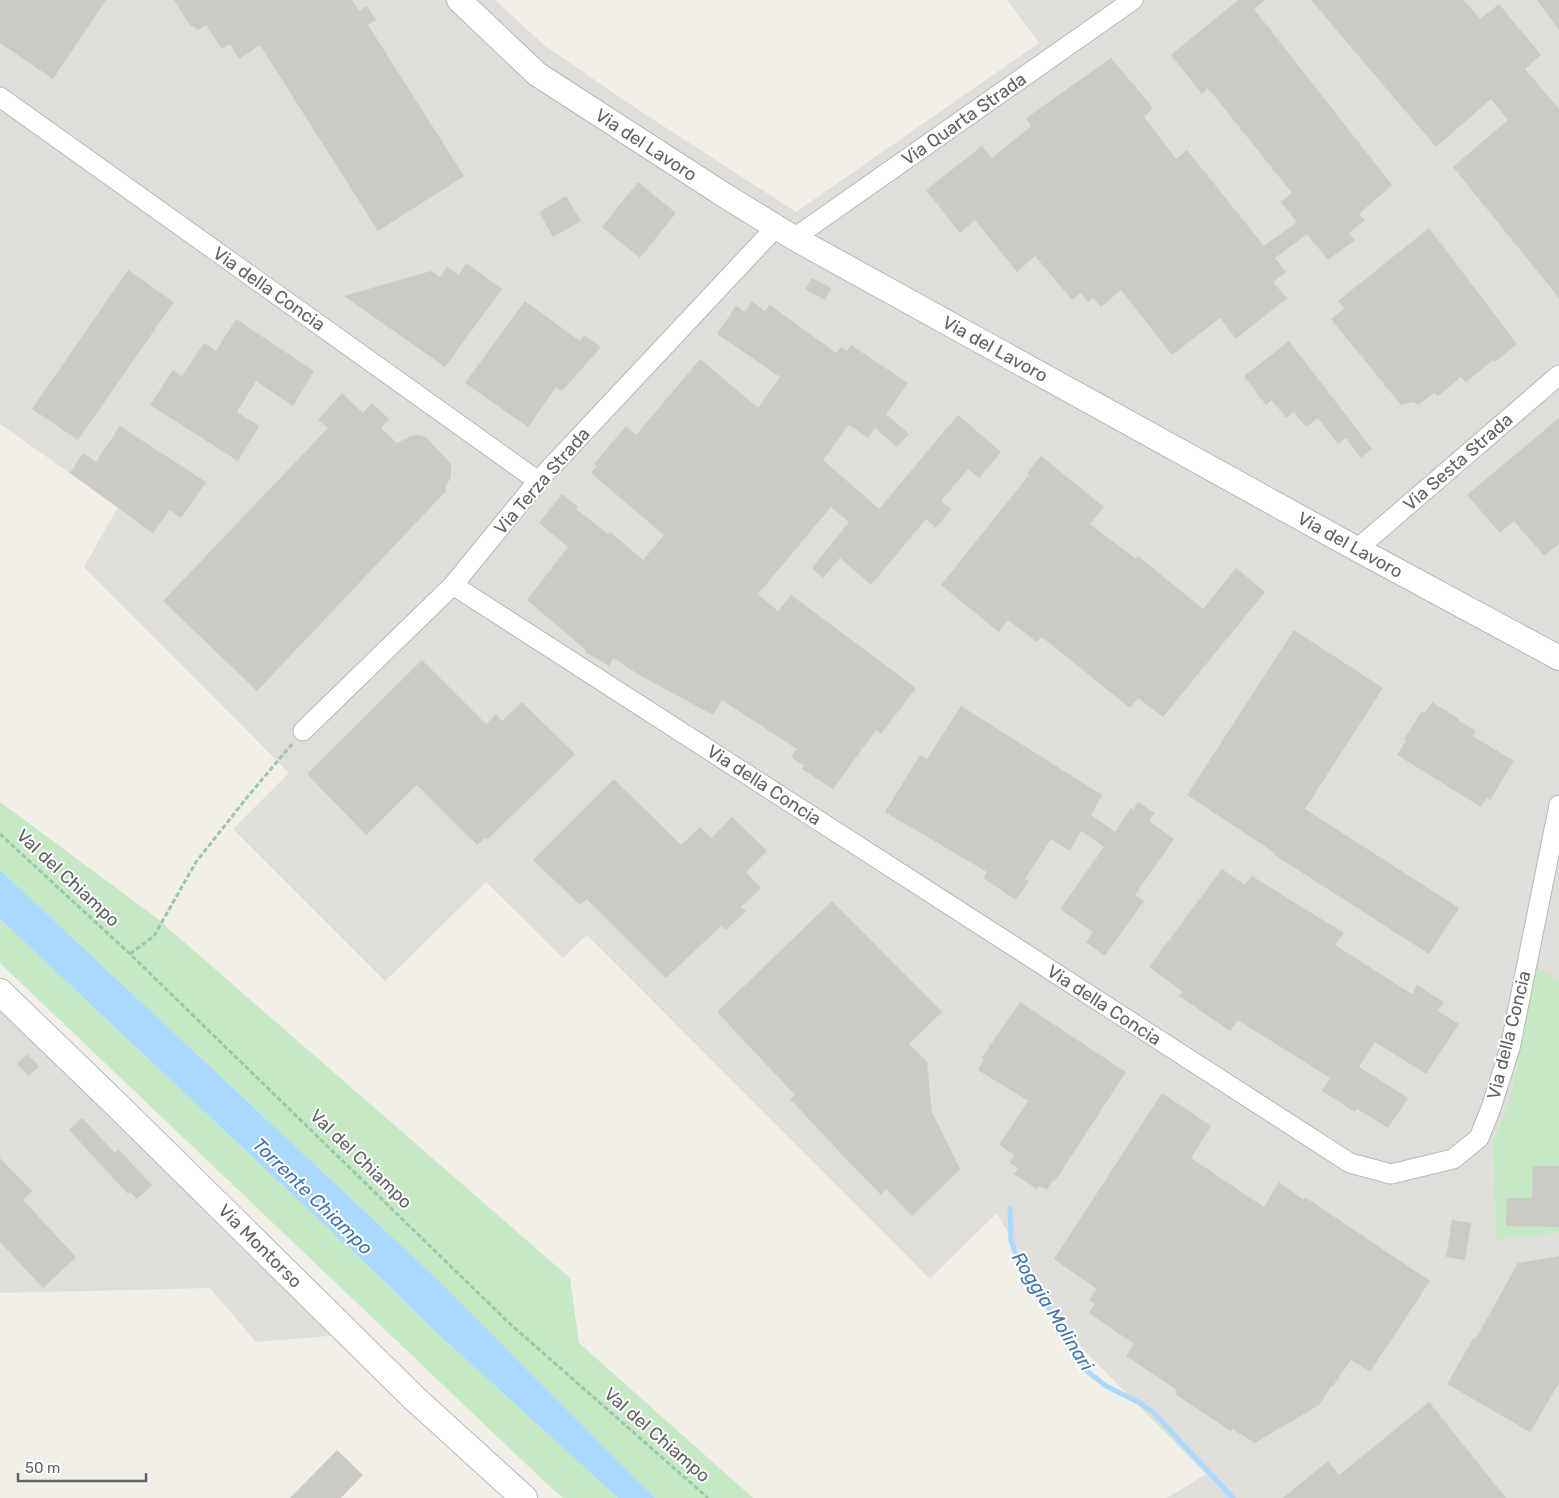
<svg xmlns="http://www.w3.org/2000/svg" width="1559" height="1498" viewBox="0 0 1559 1498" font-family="Rubik,sans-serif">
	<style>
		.industrial { fill: #e0deda }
		.green { fill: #c5e8c5 }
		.water { fill: #aadaff }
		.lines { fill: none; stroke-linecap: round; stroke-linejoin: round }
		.stream { stroke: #aadaff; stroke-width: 5 }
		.building { fill: #cccac5 }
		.minor-casing { stroke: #b5b8bc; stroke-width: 21 }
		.tertiary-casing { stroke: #b5b8bc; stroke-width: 26 }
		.secondary-casing { stroke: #b6babf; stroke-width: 28 }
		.path { stroke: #9cc7a9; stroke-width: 3; stroke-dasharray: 5 2.5; stroke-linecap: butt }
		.minor { stroke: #fff; stroke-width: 19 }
		.tertiary { stroke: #fff; stroke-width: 24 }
		.secondary { stroke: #fff; stroke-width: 26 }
		.labels { text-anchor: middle; stroke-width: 4; stroke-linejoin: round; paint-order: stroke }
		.street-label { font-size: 18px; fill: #5f6368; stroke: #fff }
		.water-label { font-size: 19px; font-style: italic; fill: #4174aa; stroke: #fff }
	</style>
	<rect width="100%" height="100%" fill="#f1efe8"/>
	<path class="industrial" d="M0 0H495L544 45 634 107 796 212 1039 43 1007 0H1559V980L1537 969 1509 1103 1493 1141 1495 1240 1559 1233V1498H1167L1206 1474 1063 1329 997 1213 930 1279 587 935 563 958 486 882 385 981 233 829 289 773 84 567 118 507 0 424Z
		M0 1005 340 1335 256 1342 210 1288 0 1293Z"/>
	<path class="green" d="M0 802 154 916 570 1278 579 1343 753 1498H655L436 1278 0 870Z
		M0 919 383 1280 426 1323 618 1498H563L546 1483 0 963Z
		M1537 968 1559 980V1233L1495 1240 1493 1141 1509 1103Z"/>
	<path class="water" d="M0 870 436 1278 655 1498H618L426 1323 383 1280 0 919Z"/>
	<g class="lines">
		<path class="stream" d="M1010 1208 1011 1240 1015 1252 1087 1371 1106 1386 1140 1403 1153 1412 1233 1498"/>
	</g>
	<path class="building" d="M0 0H106L53 79 0 43Z
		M174 0H352L359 11 367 6 376 20 368 25 464 176 378 231 260 45 239 59 230 44 222 49 206 25 198 30 189 24Z
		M1238 0H1265L1254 9 1392 185 1359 214 1365 220 1349 233 1355 240 1328 260 1307 234 1275 258 1286 272 1273 282 1287 298 1236 339 1220 318 1172 355 1121 290 1101 307 1093 298 1088 302 1081 293 1072 300 1035 256 1017 272 975 220 960 233 926 190 982 146 992 158 1031 126 1026 118 1111 58 1153 108 1144 117 1176 159 1187 150 1264 246 1297 222 1281 202 1292 193 1208 88 1202 94 1171 55Z
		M1311 0H1464L1480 19 1499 4 1541 55 1525 69 1559 109V298L1453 167 1508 120 1491 99 1436 147Z
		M1537 0H1559V30Z
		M638 182 676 213 640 258 602 227Z
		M566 196 581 221 553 237 539 212Z
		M1429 228 1517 344 1495 362 1493 360 1466 382 1461 377 1438 396 1434 393 1418 405 1414 402 1401 405 1331 319 1345 308 1338 301Z
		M466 263 502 289 445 367 344 296 431 271 440 277 447 267 459 275Z
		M128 270 174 302 78 440 32 409Z
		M812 278 831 288 825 300 805 289Z
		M525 301 580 341 584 335 601 347 562 391 556 387 528 427 465 383Z
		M752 301 765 311 770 305 836 353 841 347 847 351 851 345 908 383 886 414 909 434 897 447 875 428 868 438 849 425 823 460 879 509 958 415 1001 452 979 478 968 469 941 501 951 509 936 528 926 519 871 585 840 558 823 578 812 568 849 522 831 507 758 594 778 611 791 595 916 688 881 734 876 730 833 789 802 769 804 766 791 757 797 749 722 700 713 715 641 676 613 658 609 666 585 652 586 650 527 600 568 547 539 523 562 494 578 507 576 509 608 534 610 532 643 560 664 535 591 473 597 466 594 464 626 426 636 435 700 359 758 408 780 377 717 334 736 306 745 312Z
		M236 319 314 371 293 406 256 381 237 412 259 426 238 461 150 405 173 370 182 376 204 343 216 351Z
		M1289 341 1372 449 1361 458 1346 438 1338 444 1318 418 1306 427 1294 412 1286 418 1272 400 1266 405 1244 376Z
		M342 393 363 413 372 403 389 419 381 428 397 443 411 436 418 435 426 437 451 464V477L445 488 447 490 257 691 163 601 328 428 318 420Z
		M1559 418V544L1544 556 1514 521 1500 533 1467 495Z
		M120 426 206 482 181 518 169 510 153 533 135 521V520L70 473 83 453 96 462Z
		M1041 456 1104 507 1090 524 1136 559 1138 556 1203 609 1236 568 1265 592 1163 717 1138 698 1130 708 1042 637 1037 642 1008 620 999 632 941 585 1029 475 1027 473Z
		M1294 630 1383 688 1305 809 1459 908 1429 954 1273 854 1275 853 1187 795Z
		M422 660 486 724 496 714 502 721 522 702 575 754 487 840 485 838 477 845 417 785 366 835 307 774Z
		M1432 702 1459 719V721L1476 731 1473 736 1514 761 1490 800 1487 798 1481 807 1397 755 1406 740 1404 739 1422 711 1425 713Z
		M961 706 1102 795 1091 815 1115 832 1131 808 1133 810 1138 802 1155 813 1149 821 1174 839 1135 895 1144 901 1105 956 1086 942 1093 932 1060 909 1104 847 1081 831 1070 851 1051 839 1025 879 1029 881 1016 900 983 878 987 872 885 812 920 755 927 759Z
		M614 779 681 845 700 827 711 838 732 817 767 851 746 872 761 888 741 907 746 911 726 930 721 926 666 978 587 899 580 905 533 860Z
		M1222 869 1245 885 1252 876 1344 933 1335 945 1412 994 1417 985 1444 1002 1438 1011 1459 1024 1426 1074 1375 1042 1359 1067 1408 1098 1388 1128 1357 1109 1355 1112 1322 1091 1330 1078 1238 1020 1230 1031 1179 996 1183 992 1149 967Z
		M832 901 942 1012 909 1044 927 1062 932 1112 960 1169 912 1216 886 1189 881 1195 851 1164 790 1099 795 1095 717 1012Z
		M1020 1002 1126 1072 1055 1181 1053 1180 1047 1190 1039 1186 1037 1189 1014 1174 1018 1168 1010 1163 1014 1155 999 1145 1028 1101 978 1070 984 1059 982 1057Z
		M27 1054 39 1066 29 1076 17 1064Z
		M1162 1093 1211 1126 1191 1158 1264 1207 1279 1182 1304 1200 1305 1197 1430 1281 1386 1348H1384L1385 1349 1370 1372 1351 1360 1333 1386H1331L1319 1405 1255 1443 1232 1429 1231 1431 1175 1394 1177 1390 1126 1356 1134 1344 1089 1313 1095 1304 1089 1300 1097 1289 1054 1259Z
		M82 1118 115 1153 118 1149 152 1185 137 1199 130 1192 128 1194 69 1130Z
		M0 1158 32 1191 23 1200 76 1257 43 1288 0 1242Z
		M1533 1166H1559V1227L1506 1226 1507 1198H1532Z
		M1452 1220 1471 1223 1465 1260 1446 1257Z
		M1559 1256V1383L1530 1432 1447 1384 1474 1337 1476 1338 1518 1263Z
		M1429 1402 1506 1498H1283L1328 1461 1339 1475Z
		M337 1450 363 1475 341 1498H290Z"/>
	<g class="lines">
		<defs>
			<path id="minor" d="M0 97 538 481
				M794 238 1133 0
				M1357 549 1559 375
				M453 585 1350 1163 1391 1174 1453 1159 1479 1138 1491 1108 1510 1048 1559 805
				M303 731 453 585 538 481 776 227"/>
			<path id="tertiary" d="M459 0 537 74 724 195 794 238 1357 549 1559 658"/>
			<path id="secondary" d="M0 992 118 1106 414 1398 524 1498"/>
		</defs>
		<use href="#minor" class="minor-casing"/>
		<use href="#tertiary" class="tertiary-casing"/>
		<use href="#secondary" class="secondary-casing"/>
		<path class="path" d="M0 834 130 954 508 1322 708 1498
			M130 954 154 936 196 862 249 795 292 744"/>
		<use href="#minor" class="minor"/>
		<use href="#tertiary" class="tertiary"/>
		<use href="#secondary" class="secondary"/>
	</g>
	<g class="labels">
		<g class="street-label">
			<text transform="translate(964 119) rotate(-35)" y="6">Via Quarta Strada</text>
			<text transform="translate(646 145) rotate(33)" y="6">Via del Lavoro</text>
			<text transform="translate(269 289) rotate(35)" y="6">Via della Concia</text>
			<text transform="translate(995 349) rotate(29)" y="6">Via del Lavoro</text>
			<text transform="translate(1458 462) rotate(-41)" y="6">Via Sesta Strada</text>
			<text transform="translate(542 481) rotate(-49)" y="6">Via Terza Strada</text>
			<text transform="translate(1350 545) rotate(29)" y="6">Via del Lavoro</text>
			<text transform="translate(764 785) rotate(33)" y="6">Via della Concia</text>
			<text transform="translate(68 878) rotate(43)" y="6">Val del Chiampo</text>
			<text transform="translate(1104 1005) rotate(33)" y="6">Via della Concia</text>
			<text transform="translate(1509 1035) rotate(-76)" y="6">Via della Concia</text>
			<text transform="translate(361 1159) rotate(44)" y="6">Val del Chiampo</text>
			<text transform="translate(260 1246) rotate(45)" y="6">Via Montorso</text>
			<text transform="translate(657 1435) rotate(41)" y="6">Val del Chiampo</text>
		</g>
		<g class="water-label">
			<text transform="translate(313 1196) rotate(44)" y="7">Torrente Chiampo</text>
			<text transform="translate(1053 1311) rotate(58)" y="7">Roggia Molinari</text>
		</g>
	</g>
	<path d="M18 1473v8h128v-8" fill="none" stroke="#5f6368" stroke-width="2.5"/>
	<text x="25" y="1473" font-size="15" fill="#5f6368" stroke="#ffffff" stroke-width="4" paint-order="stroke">50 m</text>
</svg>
